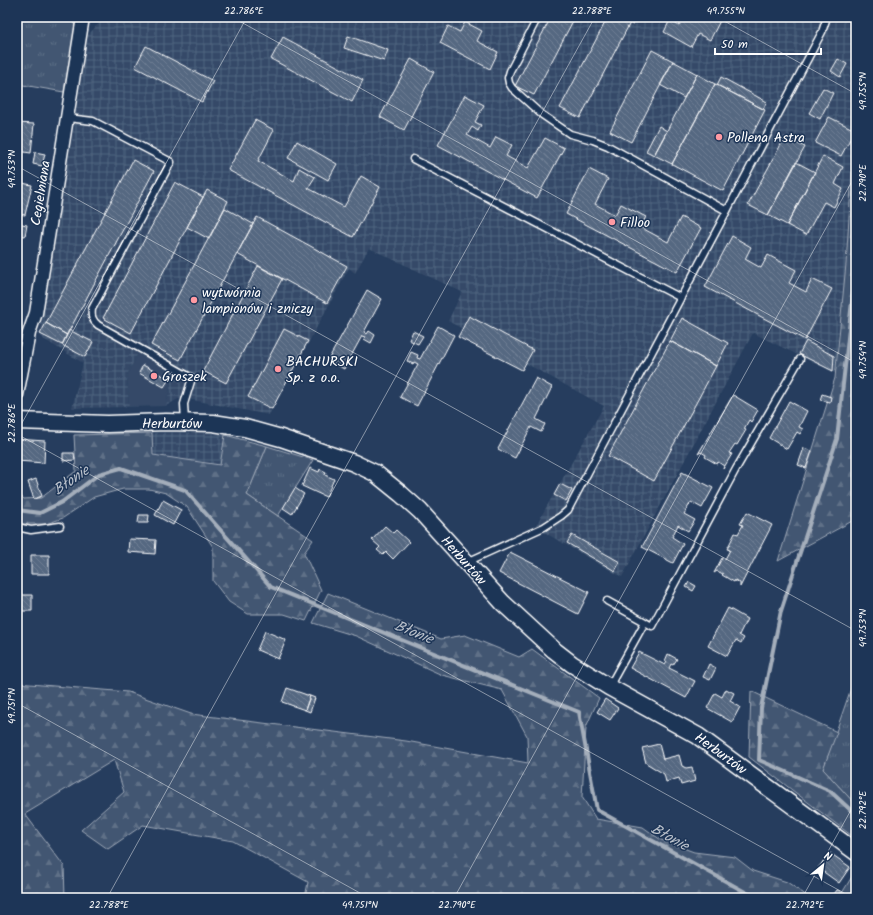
<svg xmlns="http://www.w3.org/2000/svg" width="873" height="915" viewBox="0 0 873 915" font-family="Kalam,sans-serif">
	<style>
		.built { fill: #344a68 }
		.industrial { fill: url(#industrial-grid) }
		.grass { fill: url(#grass-tufts); stroke: #a0aab8 }
		.forest { fill: url(#forest-firs); stroke: #a0aab8 }
		.lines { fill: none; stroke-linecap: round; stroke-linejoin: round }
		.stream { stroke: #a4aebb; stroke-width: 4 }
		.building { fill: url(#building-back-hatch); stroke: #fff }
		.lane-casing { stroke: #fff; stroke-width: 9 }
		.street-casing { stroke: #fff; stroke-width: 15 }
		.secondary-casing { stroke: #fff; stroke-width: 19 }
		.lane { stroke: #1d3557; stroke-width: 6 }
		.street { stroke: #1d3557; stroke-width: 12 }
		.secondary { stroke: #1d3557; stroke-width: 16 }
		.ticks { fill: none; stroke: #fff; stroke-width: 1; stroke-opacity: 0.45 }
		.poi-dot { fill: #ff9aa2; stroke: #1d3557; stroke-width: 1.5 }
		.labels { text-anchor: middle; stroke-width: 3; stroke-linejoin: round; paint-order: stroke }
		.poi-label { font-size: 14px; fill: #fff; stroke: #1d3557; text-anchor: start }
		.street-label { font-size: 14px; fill: #fff; stroke: #1d3557 }
		.water-label { font-size: 15px; font-style: italic; fill: #bbc2cc; stroke: #1d3557 }
		.neatline { fill: none; stroke: #fff; stroke-width: 1.5 }
		.ticks-label { font-size: 10px; text-anchor: middle; fill: #fff }
	</style>
	<defs>
		<pattern id="industrial-grid" width="8" height="8" patternUnits="userSpaceOnUse"><rect width="8" height="8" fill="#344a68"/><path d="M0 4h8M4 0v8" fill="none" stroke="#52657f"/></pattern>
		<pattern id="grass-tufts" width="24" height="20" patternUnits="userSpaceOnUse"><rect width="24" height="20" fill="#425672"/><path d="M3 7l-1-3M5 7V3M7 7l1-3M15 17l-1-3M17 17v-4M19 17l1-3" fill="none" stroke="#5e6f87"/></pattern>
		<pattern id="forest-firs" width="22" height="20" patternUnits="userSpaceOnUse"><rect width="22" height="20" fill="#425672"/><path d="M5 1l3.5 6h-7zM16 11l3.5 6h-7z" fill="#5e6f87"/></pattern>
		<pattern id="building-back-hatch" width="6" height="6" patternUnits="userSpaceOnUse"><rect width="6" height="6" fill="#556781"/><path d="M-1 5l2 2M0 0l6 6M5-1l2 2" fill="none" stroke="#6e7e94"/></pattern>
	</defs>
	<rect width="100%" height="100%" fill="#263d5e"/>
	<filter id="ink" filterUnits="userSpaceOnUse"><feTurbulence type="fractalNoise" baseFrequency=".025" numOctaves="2"/><feDisplacementMap in="SourceGraphic" scale="8" xChannelSelector="R" yChannelSelector="G"/><feConvolveMatrix kernelMatrix="1 2 1 2 8 2 1 2 1" color-interpolation-filters="sRGB"/></filter>
	<g filter="url(#ink)">
		<path class="built" d="M138 353 173 373 166 406 129 407 127 375Z"/>
		<path class="industrial" d="M105 17H856V115L846 264 835 373 753 333 622 577 535 527 604 406 448 321 462 292 369 248 355 273 349 268 269 415 193 400 178 399 166 406 173 373 138 353 127 375 129 407 72 408 83 363 40 337 41 321 72 138 88 35Z
			M202 432 225 435 220 465 153 455 152 433Z"/>
		<path class="grass" d="M17 17H77L64 92 17 84Z
			M267 446 313 460 278 516 247 495Z
			M856 674V805L823 769Z"/>
		<path class="forest" d="M856 112V519L778 561 835 378 846 264Z
			M152 433 153 455 220 465 225 435 267 446 247 495 313 540 304 553 321 590 306 621 284 614H248L229 602 213 581V547L187 507 166 493 149 489H123L94 497 63 518 46 524H22L17 523V493L24 499 41 498 76 471 74 435Z
			M328 593 441 639 465 635 519 657 532 649 599 698 586 727 582 797 596 819 643 827 661 840 694 852 735 857 753 871 787 882 810 898H305L308 882 233 841 143 825 108 849 81 830 124 792 114 760 25 814 64 866 65 898H17V683L128 692 191 714 406 741 528 763 527 736 502 690 442 675 356 636 313 623Z
			M751 691 837 732 823 769 856 805V839L749 757Z
			M856 870V898H839Z"/>
		<g class="lines">
			<path class="stream" d="M856 265 837 439 781 611 761 708 759 760 830 791 856 815
				M17 510 40 513 62 502 99 474 121 468 185 490 271 587 579 712 597 810 756 898"/>
		</g>
		<path class="building" d="M551 17H575L534 95 515 86Z
			M608 17H619L630 23 580 118 560 108Z
			M619 17H637L633 25Z
			M684 17H722L710 40 698 34 691 47 664 32 670 20 679 26Z
			M465 22 482 31 477 41 498 52 490 69 440 43 448 26 460 32Z
			M348 36 388 50 384 61 344 48Z
			M283 37 363 80 352 102 271 59Z
			M146 46 213 81 202 102 135 67Z
			M652 50 673 61 631 142 610 131Z
			M411 59 434 72 404 130 380 117Z
			M838 59 847 64 840 77 831 71Z
			M673 61 697 74 684 98 660 85Z
			M697 74 715 84 672 164 654 155Z
			M721 77 767 102 763 109 717 85Z
			M715 84 765 110 723 191 672 164Z
			M823 88 833 93 820 119 809 113Z
			M465 95 484 105 475 122 481 125 478 131 472 127 467 135 490 148 496 137 512 145 506 156 528 168 545 138 564 148 537 198 438 145Z
			M829 117 855 130 841 156 815 143Z
			M255 120 274 130 258 161 294 181 299 168 315 177 308 188 344 207 361 176 380 187 353 237 228 170Z
			M17 123 34 124 31 153 17 151Z
			M659 126 667 131 654 155 646 151Z
			M785 137 805 147 768 215 748 205Z
			M297 141 337 164 328 180 288 158Z
			M35 152 45 154 42 166 33 164Z
			M823 156 843 167 835 184 843 189 834 207 824 202 806 235 787 225Z
			M133 160 154 171 67 335 46 323Z
			M796 162 815 172 787 225 768 215Z
			M589 169 608 179 595 204 615 215 621 204 646 217 640 227 668 242 681 217 701 228 677 272 566 214Z
			M17 182 32 185 25 215 17 214Z
			M175 182 203 197 131 333 103 318Z
			M207 190 228 201 209 239 187 227Z
			M225 208 253 224 180 360 151 345Z
			M257 217 347 266 327 303 237 254Z
			M17 223 27 225 25 236 17 235Z
			M732 236 751 247 745 259 761 268 768 255 796 270 789 283 806 292 812 279 832 289 805 340 705 287Z
			M258 266 282 279 226 383 203 371Z
			M367 290 382 299 364 332 367 334 369 331 375 335 371 343 364 339 365 337 362 336 344 369 328 360Z
			M469 316 533 350 522 370 458 337Z
			M682 318 728 343 716 366 670 341Z
			M46 323 67 335 62 345 40 334Z
			M438 326 454 335 417 406 400 397 418 364 414 362 413 364 407 361 411 352 418 355 417 358 420 359Z
			M284 329 308 341 272 409 248 397Z
			M69 330 93 342 85 357 62 345Z
			M413 331 423 336 418 344 409 340Z
			M670 341 716 366 654 481 608 456Z
			M806 341 834 356 833 371 799 354Z
			M143 365 169 379 164 387 139 373Z
			M536 378 552 387 536 419 545 424 541 432 531 427 515 458 498 449Z
			M822 394 831 397 830 402 820 400Z
			M733 395 758 410 751 422 749 420 744 429 746 430 737 445 735 444 729 453 732 454 723 469 724 466 718 462 717 464 705 457 706 455 701 452 698 454Z
			M789 401 807 411 799 427 803 429 800 434 797 432 787 449 769 438Z
			M17 439 45 441 44 463 17 461Z
			M804 448 812 451 806 468 798 465Z
			M63 453H74L75 460 63 461Z
			M310 468 319 472 320 469 326 472 325 475 334 479 326 497 302 486Z
			M682 472 713 488 702 508 691 502 684 514 695 520 688 531 678 525 672 537 683 544 673 563 642 547Z
			M36 479 42 496 34 499 28 482Z
			M560 484 572 490 566 501 554 495Z
			M295 488 304 494 292 514 283 508Z
			M163 500 181 510 173 525 155 515Z
			M747 512 772 525 740 587V583L735 580 734 582 722 575 723 574 717 571 714 573 722 558 725 559 730 550 727 549 735 533 738 534 743 525 740 524Z
			M139 515H149L148 523H138Z
			M385 526 393 533 396 530 409 542 393 559 386 552 383 555 377 550 380 547 372 540Z
			M572 535 620 562 615 571 567 543Z
			M129 539 156 540 155 554 128 552Z
			M510 552 589 592 578 614 499 573Z
			M31 555H49V574H31Z
			M689 582 696 586 693 591 686 587Z
			M19 595H32V611H20Z
			M728 608 747 619 739 635 744 638 741 643 736 640 727 656 708 646Z
			M265 631 286 640 278 659 257 650Z
			M639 652 665 665 667 662 665 661 668 654 677 659 673 665 671 664 669 668 695 681 686 698 630 668Z
			M709 664 716 668 710 680 703 677Z
			M287 688 310 696 305 710 282 702Z
			M726 689 734 693 730 701 740 707 732 722 707 708 715 693 722 697Z
			M310 696 315 698 310 712 305 710Z
			M605 699 618 708 610 720 597 712Z
			M659 744 663 759 679 755 682 766 686 768 692 767 695 781 681 785 679 778 666 782 664 774 646 763 642 748Z
			M830 853 850 867 839 883 818 868Z
			M837 890 843 893 840 898H833L832 897Z"/>
		<g class="lines">
			<defs>
				<path id="lane" d="M538 17 510 71 508 78 509 83 512 88 541 114 570 134 593 140 608 146 727 211
					M68 118 93 121 171 162 92 309C91 316 92 320 98 325L192 378 184 404 185 422
					M413 159 681 298
					M17 527 31 530 60 526
					M467 562 544 527 561 516 568 510 822 32 827 17
					M607 601 645 622
					M609 687 645 622 652 626 736 469 800 359"/>
				<path id="street" d="M17 395 29 333 36 313 83 17"/>
				<path id="secondary" d="M17 421 108 424 166 422 213 423 245 428 281 438 354 463 375 473 401 494 420 511 503 603 554 650 572 664 609 687 698 736 856 852"/>
			</defs>
			<use href="#lane" class="lane-casing"/>
			<use href="#street" class="street-casing"/>
			<use href="#secondary" class="secondary-casing"/>
			<use href="#lane" class="lane"/>
			<use href="#street" class="street"/>
			<use href="#secondary" class="secondary"/>
		</g>
	</g>
	<path class="ticks" d="M232 17 856 363M717 17 856 94M17 166 856 631M17 432 247 17M17 434 853 898M17 703 369 898M107 898 595 17M454 898 856 174M802 898 856 801"/>
	<g class="poi-dot">
		<circle cx="719" cy="137" r="4"/>
		<circle cx="612" cy="222" r="4"/>
		<circle cx="194" cy="300" r="4"/>
		<circle cx="278" cy="369" r="4"/>
		<circle cx="154" cy="376" r="4"/>
	</g>
	<g class="labels">
		<g class="poi-label">
			<text x="727" y="142">Pollena Astra</text>
			<text x="620" y="227">Filloo</text>
			<text x="202" y="297">wytwórnia<tspan x="202" dy="16">lampionów i zniczy</tspan></text>
			<text x="286" y="366">BACHURSKI<tspan x="286" dy="16">Sp. z o.o.</tspan></text>
			<text x="162" y="381">Groszek</text>
		</g>
		<g class="street-label">
			<text transform="translate(40 193) rotate(-81)" y="5">Cegielniana</text>
			<text x="172" y="428">Herburtów</text>
			<text transform="translate(464 560) rotate(48)" y="5">Herburtów</text>
			<text transform="translate(721 753) rotate(36)" y="5">Herburtów</text>
		</g>
		<g class="water-label">
			<text transform="translate(71 480) rotate(-35)" y="5">Błonie</text>
			<text transform="translate(414 632) rotate(22)" y="5">Błonie</text>
			<text transform="translate(670 837) rotate(29)" y="5">Błonie</text>
		</g>
	</g>
	<rect width="873" height="915" fill="none" stroke="#1d3557" stroke-width="44"/>
	<g transform="translate(823 865) rotate(29)" stroke="#1d3557" stroke-width="3" paint-order="stroke">
	<path d="M0-3L7 15L0 10L-7 15Z" fill="#ffffff"/>
	<text y="-6" font-size="11" font-weight="bold" text-anchor="middle" fill="#ffffff">N</text>
	</g>
	<path d="M715 48v6h106v-6" fill="none" stroke="#ffffff" stroke-width="2"/>
	<text x="721" y="48" font-size="12" fill="#ffffff" stroke="#1d3557" stroke-width="3" paint-order="stroke">50 m</text>
	<rect x="22" y="22" width="829" height="871" class="neatline"/>
	<g class="ticks-label">
		<text x="244" y="14">22.786°E</text>
		<text x="592" y="14">22.788°E</text>
		<text x="726" y="14">49.755°N</text>
		<text transform="translate(862 91) rotate(-90)" y="4">49.755°N</text>
		<text transform="translate(11 169) rotate(-90)" y="4">49.753°N</text>
		<text transform="translate(862 183) rotate(-90)" y="4">22.790°E</text>
		<text transform="translate(862 360) rotate(-90)" y="4">49.754°N</text>
		<text transform="translate(11 423) rotate(-90)" y="4">22.786°E</text>
		<text transform="translate(862 628) rotate(-90)" y="4">49.753°N</text>
		<text transform="translate(11 706) rotate(-90)" y="4">49.751°N</text>
		<text transform="translate(862 810) rotate(-90)" y="4">22.792°E</text>
		<text x="109" y="908">22.788°E</text>
		<text x="360" y="908">49.751°N</text>
		<text x="457" y="908">22.790°E</text>
		<text x="805" y="908">22.792°E</text>
	</g>
</svg>
